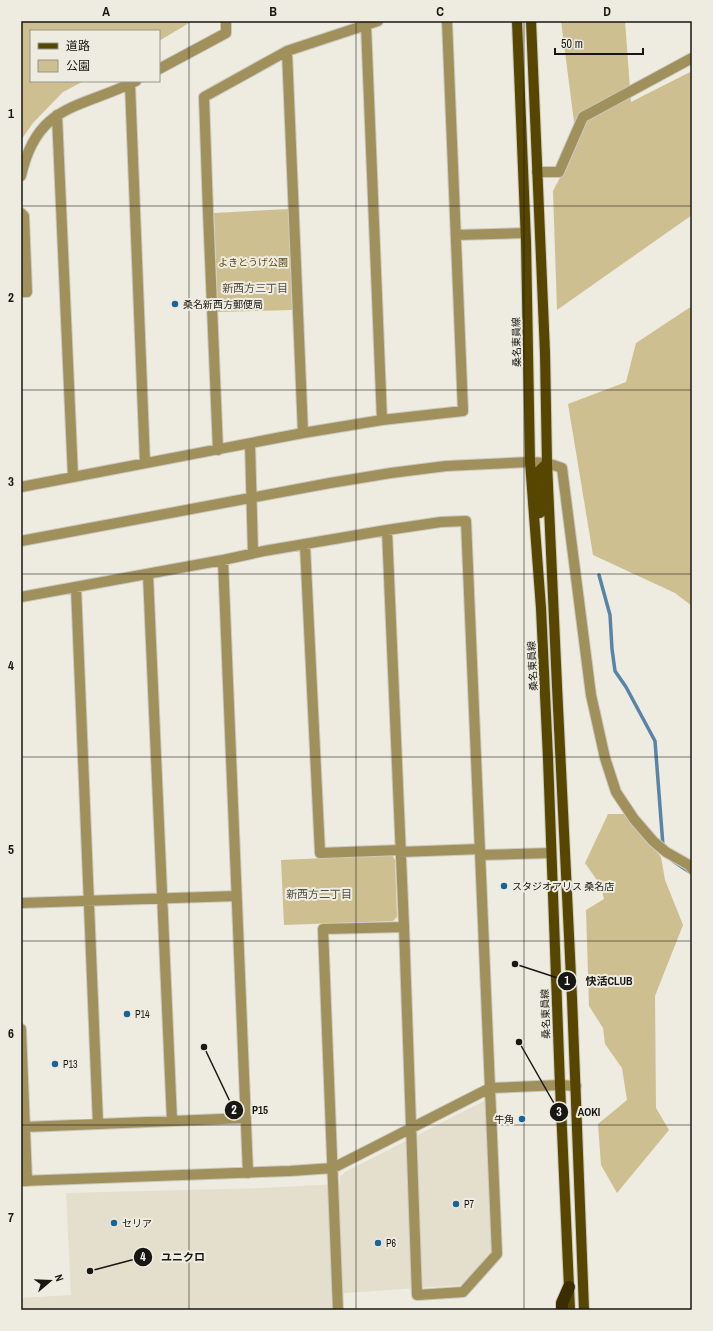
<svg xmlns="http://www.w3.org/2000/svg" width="713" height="1331" viewBox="0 0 713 1331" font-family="'Archivo Narrow','Noto Sans JP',sans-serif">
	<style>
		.built { fill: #e4decc }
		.green { fill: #cdbf8f }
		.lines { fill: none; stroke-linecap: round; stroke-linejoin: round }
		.stream { stroke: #5784a7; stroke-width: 3.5 }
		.minor-casing { stroke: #ccc9bf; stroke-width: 12 }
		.major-casing { stroke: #ccc9bf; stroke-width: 12 }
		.highway-casing { stroke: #ccc9bf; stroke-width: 14 }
		.minor { stroke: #9f905c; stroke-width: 10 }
		.major { stroke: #564600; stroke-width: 10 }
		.highway { stroke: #3a2e00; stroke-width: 12 }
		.grid { fill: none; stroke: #181713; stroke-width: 1; stroke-opacity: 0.55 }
		.poi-dot { fill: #196497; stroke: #eeebe0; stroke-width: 1.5 }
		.labels { text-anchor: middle; stroke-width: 4; stroke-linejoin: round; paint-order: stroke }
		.park-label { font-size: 10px; fill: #58490b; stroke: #eeebe0 }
		.poi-label { font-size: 10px; fill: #181713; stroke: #eeebe0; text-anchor: start }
		.street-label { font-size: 10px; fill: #181713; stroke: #eeebe0 }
		.neighbourhood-label { font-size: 11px; fill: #535047; stroke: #eeebe0 }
		.leader { fill: none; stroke: #181713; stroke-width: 1.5 }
		.callout-dot { fill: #181713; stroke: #eeebe0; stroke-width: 1.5 }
		.mark-label { font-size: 12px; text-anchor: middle; font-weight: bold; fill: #fff }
		.callout-label { font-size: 11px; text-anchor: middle; font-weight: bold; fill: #181713; stroke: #eeebe0; stroke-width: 4; stroke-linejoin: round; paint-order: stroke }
		.neatline { fill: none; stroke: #181713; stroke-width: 1.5 }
		.grid-label { font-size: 13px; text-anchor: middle; font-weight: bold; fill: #181713 }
	</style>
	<rect width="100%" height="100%" fill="#eeebe0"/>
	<path class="built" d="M486 1100 493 1249 490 1256 461 1285 331 1294 332 1310H21V1298L71 1295 66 1193 262 1188 340 1184V1177L345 1172Z"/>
	<path class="green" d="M21 21H189V23L159 41V31H31V81H84L63 92 33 123 21 140Z
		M561 21H625L631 102 692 71V215L557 310 553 191 577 145Z
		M289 209 292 310 218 312 214 213Z
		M692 306V606L675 593 593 555 568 404 626 382 636 343Z
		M608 814H627L661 857 665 880 683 925 655 996 656 1108 669 1130 617 1193 601 1165 598 1124 627 1100 622 1068 605 1044 603 1028 589 1006 586 910 604 899 601 886 585 863Z
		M392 855 395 860 397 917 393 921 284 925 281 860Z"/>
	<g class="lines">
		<path class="stream" d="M599 575 610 615 612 649 615 671 626 687 655 741 663 846
			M673 861 691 873"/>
		<defs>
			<path id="minor" d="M366 25 382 420
				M287 51 303 433
				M159 69 226 33V21
				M130 84 145 463
				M57 115 73 477
				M537 172H559L583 117 692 58
				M21 176C37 103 80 109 136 81
				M21 213 24 216 27 292H21
				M456 235 525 233
				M250 444 253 553
				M218 450 208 211 204 97 287 51 378 21
				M21 487 303 433 382 420 463 411 447 21
				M21 541 330 483 391 473 446 466 530 462 547 463 562 468 591 695 605 758 616 792 634 819 653 841 666 852 689 865 692 869
				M305 545 320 853 400 850
				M223 560 248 1173
				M148 574 172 1121
				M76 587 98 1124
				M21 597 223 560 264 551 387 530 441 522 466 521 497 1254 463 1292 417 1295 404 927 387 530
				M400 852 480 849
				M481 855 551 853
				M21 903 236 896
				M21 1029 27 1181
				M25 1127 246 1118
				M21 1181 290 1171 333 1168 490 1088 560 1085 576 1086
				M338 1310 323 929 404 927"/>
			<path id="major" d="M517 21 526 242 530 462 541 608 548 758 560 1085 570 1310
				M531 21 545 353 547 463 557 686 572 998 584 1310
				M540 513 539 471 547 463"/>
			<path id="highway" d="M562 1310V1303L569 1287"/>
		</defs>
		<use href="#minor" class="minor-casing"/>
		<use href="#major" class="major-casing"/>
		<use href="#highway" class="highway-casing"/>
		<use href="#minor" class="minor"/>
		<use href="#major" class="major"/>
		<use href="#highway" class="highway"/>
	</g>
	<path class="grid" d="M189 21V1310M356 21V1310M524 21V1310M21 206H692M21 390H692M21 574H692M21 757H692M21 941H692M21 1125H692"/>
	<g class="poi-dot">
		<circle cx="175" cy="304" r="4"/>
		<circle cx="504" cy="886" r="4"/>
		<circle cx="127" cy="1014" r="4"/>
		<circle cx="55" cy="1064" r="4"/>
		<circle cx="522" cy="1119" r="4"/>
		<circle cx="456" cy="1204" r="4"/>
		<circle cx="114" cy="1223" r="4"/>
		<circle cx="378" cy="1243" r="4"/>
	</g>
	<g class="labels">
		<g class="park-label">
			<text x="253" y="266">よきとうげ公園</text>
		</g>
		<g class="poi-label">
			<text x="183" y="308">桑名新西方郵便局</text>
			<text x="512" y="890">スタジオアリス 桑名店</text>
			<text x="135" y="1018">P14</text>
			<text x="63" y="1068">P13</text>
			<text x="514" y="1123" text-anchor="end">牛角</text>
			<text x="464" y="1208">P7</text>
			<text x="122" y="1227">セリア</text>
			<text x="386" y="1247">P6</text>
		</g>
		<g class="street-label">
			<text transform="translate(516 342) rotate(-91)" y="4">桑名東員線</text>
			<text transform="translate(532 666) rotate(-93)" y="4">桑名東員線</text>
			<text transform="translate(545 1014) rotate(-92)" y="4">桑名東員線</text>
		</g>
		<g class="neighbourhood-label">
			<text x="255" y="292">新西方三丁目</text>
			<text x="319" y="898">新西方二丁目</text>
		</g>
	</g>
	<path class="leader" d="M515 964L567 981M204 1047L234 1110M519 1042L559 1112M90 1271L143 1257"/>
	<g class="callout-dot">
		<circle cx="515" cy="964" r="4"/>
		<circle cx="204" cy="1047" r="4"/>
		<circle cx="519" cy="1042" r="4"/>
		<circle cx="90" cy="1271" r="4"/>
		<circle cx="567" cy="981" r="10"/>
		<circle cx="234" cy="1110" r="10"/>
		<circle cx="559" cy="1112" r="10"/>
		<circle cx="143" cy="1257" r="10"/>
	</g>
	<g class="mark-label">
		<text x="567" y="985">1</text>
		<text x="234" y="1114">2</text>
		<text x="559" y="1116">3</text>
		<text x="143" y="1261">4</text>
	</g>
	<g class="callout-label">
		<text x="609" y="985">快活CLUB</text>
		<text x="260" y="1114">P15</text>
		<text x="589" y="1116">AOKI</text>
		<text x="183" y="1261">ユニクロ</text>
	</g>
	<rect width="713" height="1331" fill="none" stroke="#eeebe0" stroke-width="44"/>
	<rect x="30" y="30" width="130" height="52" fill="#eeebe0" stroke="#98968e"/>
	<rect x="38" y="43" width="20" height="6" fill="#564600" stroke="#98968e"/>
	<text x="66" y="50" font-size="12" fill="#181713">道路</text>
	<rect x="38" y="60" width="20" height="12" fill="#cdbf8f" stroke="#98968e"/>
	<text x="66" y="70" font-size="12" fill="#181713">公園</text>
	<g transform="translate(50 1281) rotate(71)" stroke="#eeebe0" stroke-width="3" paint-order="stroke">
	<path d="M0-3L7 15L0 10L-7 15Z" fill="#181713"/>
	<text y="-6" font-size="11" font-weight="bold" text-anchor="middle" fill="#181713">N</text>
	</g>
	<path d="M555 48v6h88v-6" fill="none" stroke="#181713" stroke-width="2"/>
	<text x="561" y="48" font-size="12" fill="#181713" stroke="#eeebe0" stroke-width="3" paint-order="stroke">50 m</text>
	<rect x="22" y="22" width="669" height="1287" class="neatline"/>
	<g class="grid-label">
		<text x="106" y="16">A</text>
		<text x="273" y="16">B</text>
		<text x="440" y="16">C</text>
		<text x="607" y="16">D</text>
		<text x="11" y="118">1</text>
		<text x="11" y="302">2</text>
		<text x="11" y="486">3</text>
		<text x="11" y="670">4</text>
		<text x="11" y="854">5</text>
		<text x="11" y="1038">6</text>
		<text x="11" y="1222">7</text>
	</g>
</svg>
